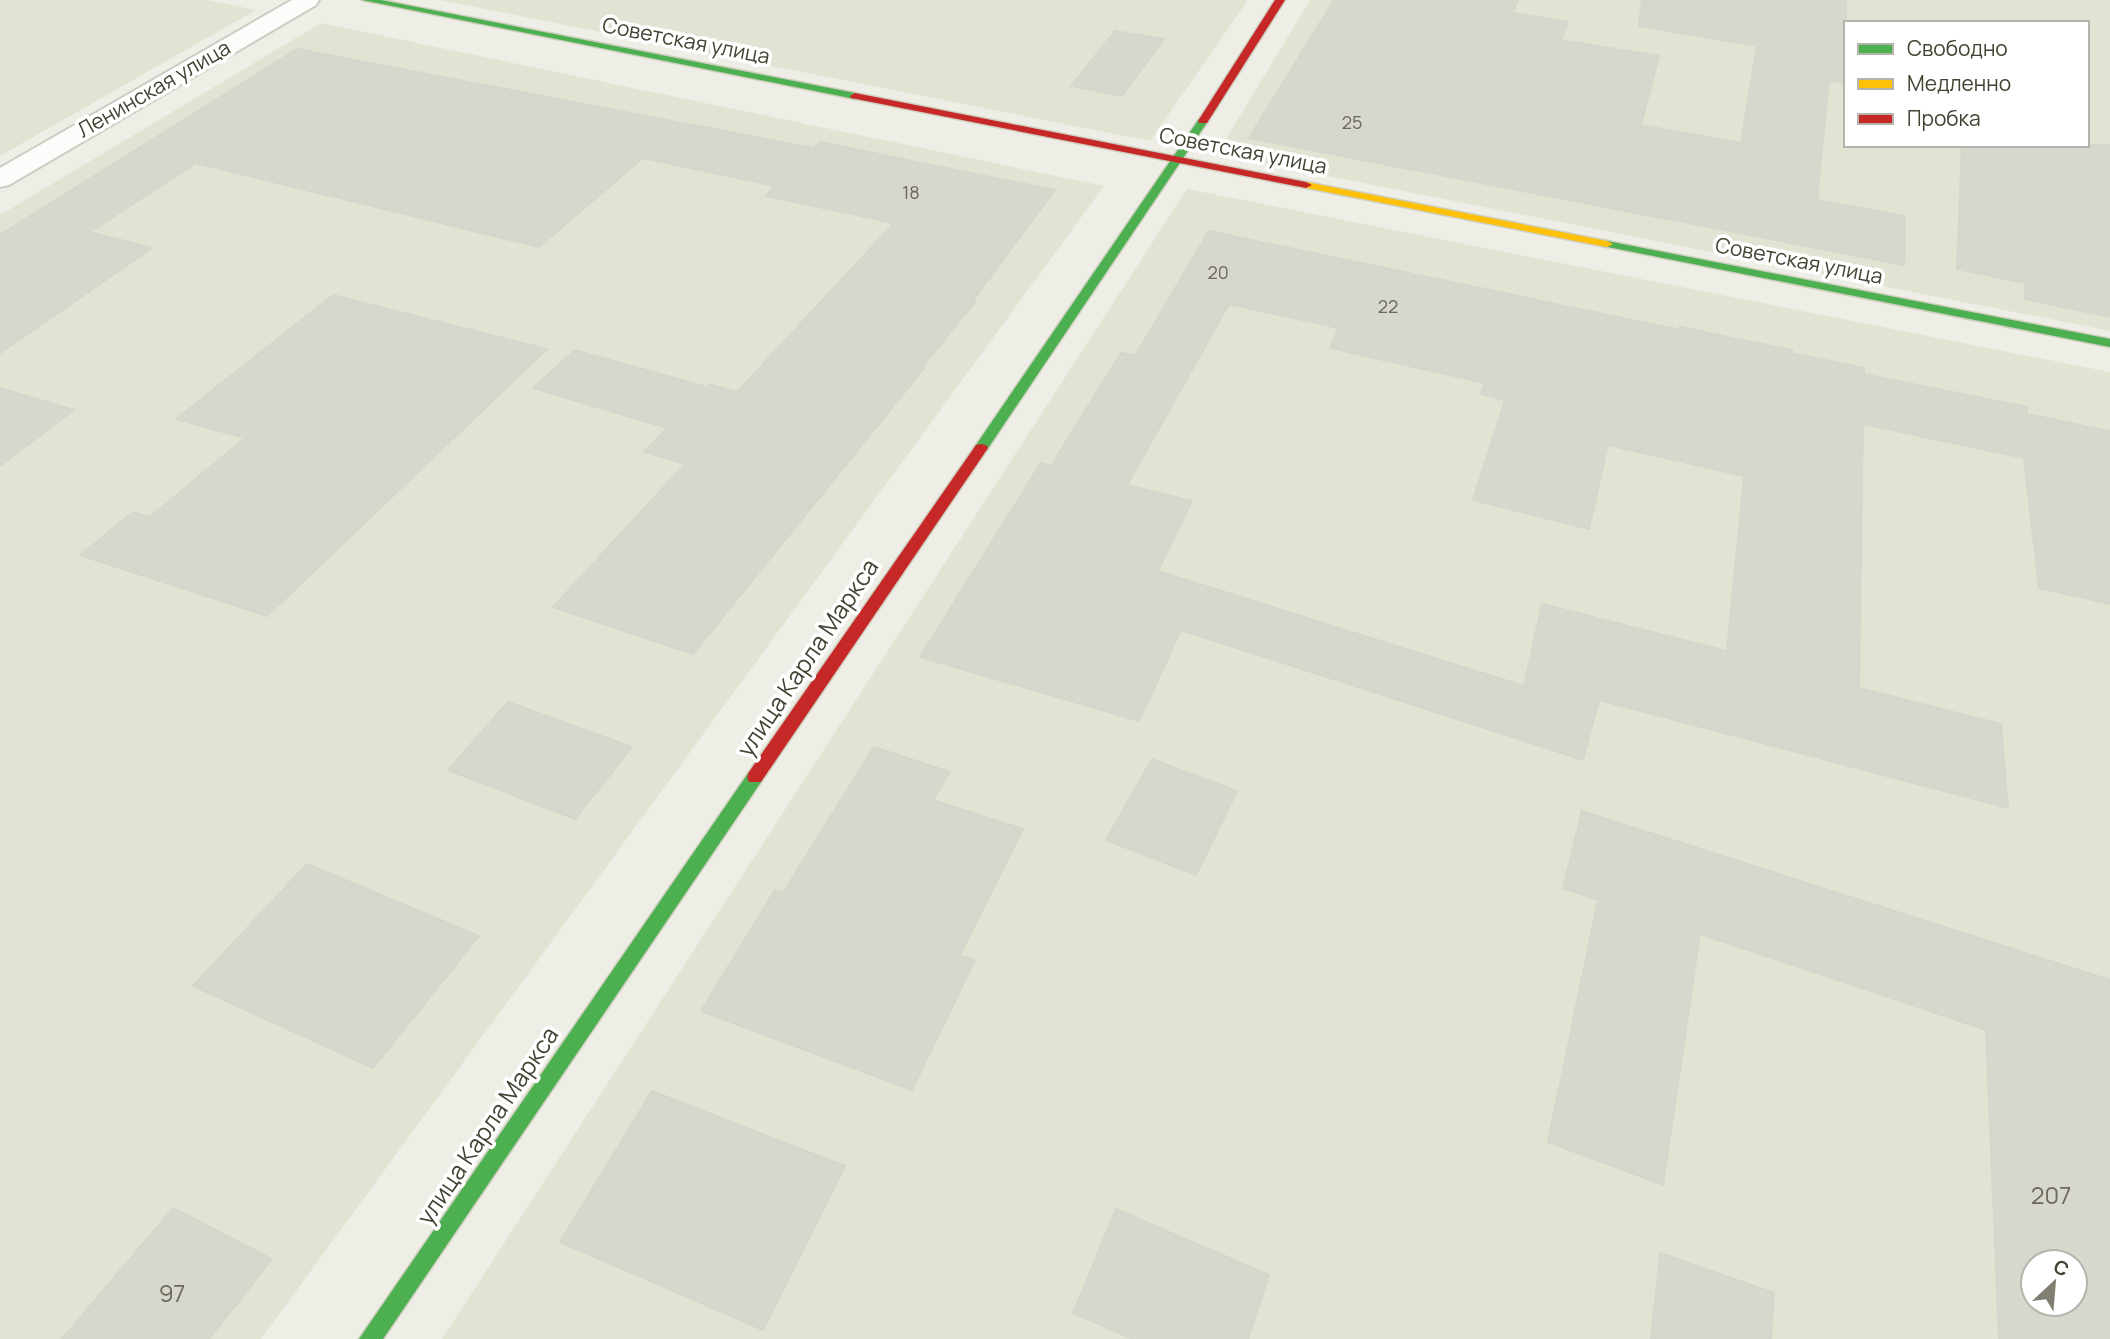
<svg xmlns="http://www.w3.org/2000/svg" width="2110" height="1339" viewBox="0 0 2110 1339" font-family="Manrope,sans-serif">
	<style>
		.residential { fill: #e3e3d3; fill-rule: evenodd }
		.building { fill: #d8d7ce; stroke: #d6d6cc; stroke-width: 2; fill-rule: evenodd }
		.lines { fill: none; stroke-linecap: round; stroke-linejoin: round }
		.street-casing { stroke: #ccccc3; stroke-width: 4 }
		.fast-casing { stroke: #cecfbe; stroke-width: 3 }
		.slow-casing { stroke: #cecfbe; stroke-width: 3 }
		.jam-casing { stroke: #cecfbe; stroke-width: 3 }
		.street { fill: #fcfcfb; fill-rule: evenodd }
		.fast { fill: #4caf50; fill-rule: evenodd }
		.slow { fill: #ffc107; fill-rule: evenodd }
		.jam { fill: #c62828; fill-rule: evenodd }
		.labels { text-anchor: middle; stroke-width: 7; stroke-linejoin: round; paint-order: stroke }
		.far-number-label { font-size: 18px; fill: #6a695a }
		.far-street-label { font-size: 21px; fill: #444332; stroke: #fff }
		.street-label { font-size: 24px; fill: #444332; stroke: #fff }
		.near-number-label { font-size: 24px; fill: #6a695a }
	</style>
	<rect width="100%" height="100%" fill="#eeeee6"/>
	<path class="residential" d="M0 0H208L256 10 0 156Z
		M439 0H1248L1150 141Z
		M1310 0H2110V331L1217 154ZM1846 23H2087V145H1846Z
		M321 23 1104 186 261 1339H0V215Z
		M1187 189 2110 372V1339H442ZM2033 1262H2075V1304H2033Z"/>
	<path class="building" d="M1334 0H1518L1513 13 1568 22 1561 40 1659 56 1641 125 1741 143 1757 46 1639 26 1642 0H1846V83L1829 80 1817 200 1905 216 1904 265 1249 138Z
		M1115 31 1164 39 1122 96 1071 86Z
		M297 49 813 148 820 142 1055 190 972 302H975L923 366 925 367 693 654 553 607 685 464 644 452 667 428 533 388 575 350 707 387 709 384 737 392 894 223 766 196 775 186 643 158 539 247 196 163 90 232 152 248 0 353V235Z
		M1962 145H2110V317L2025 299V283L1957 269Z
		M1209 231 1680 330V327L1792 350V353L1864 368V374L2027 407V414L2110 431V604L2039 588 2024 458 1863 424 1859 688 2001 724 2008 808 1599 700 1583 760 1181 630 1139 721 920 657 1041 463 1051 466 1121 353 1135 356ZM1229 304 1339 328 1330 348 1485 383 1481 394 1505 400 1473 500 1589 529 1608 445 1744 476 1727 651 1542 604 1524 686 1158 571 1192 501 1127 485Z
		M333 295 547 349 267 616 80 555 133 512 150 517 245 438 176 419Z
		M0 388 74 410 0 466Z
		M508 702 632 747 575 819 448 770Z
		M874 747 950 772 933 800 1023 829 960 955 975 960 912 1090 701 1011 775 890 783 893Z
		M1152 759 1237 791 1196 875 1106 840Z
		M1582 811 2110 980V1339H1999L1986 1030 1700 934 1663 1185 1548 1142 1598 900 1563 888ZM2033 1262H2075V1304H2033Z
		M307 864 479 936 373 1068 193 986Z
		M652 1091 845 1166 763 1330 560 1242Z
		M173 1208 272 1259 209 1339H62Z
		M1116 1209 1269 1275 1248 1339H1133L1073 1313Z
		M1660 1253 1774 1293 1771 1339H1651Z"/>
	<g class="lines">
		<defs>
			<path id="street" d="M292 0H319L316 5 9 185 0 187V168Z"/>
			<path id="fast" d="M362 0H381L855 93 860 96 855 99Z
				M1199 119 1208 121 986 451H976L974 448 976 445Z
				M1607 241 2110 339V347L1603 246 1601 244Z
				M755 770 761 772 763 777 761 782 383 1339H359L749 772Z"/>
			<path id="slow" d="M1306 182 1607 241 1613 244 1607 247 1302 187V183Z"/>
			<path id="jam" d="M1275 0H1285L1207 123H1199L1198 121Z
				M855 93 1306 182 1312 185 1306 188 851 98 850 96Z
				M981 444 986 445 988 448 986 451 761 782H749L747 777 749 772 976 445Z"/>
		</defs>
		<use href="#street" class="street-casing"/>
		<use href="#fast" class="fast-casing"/>
		<use href="#slow" class="slow-casing"/>
		<use href="#jam" class="jam-casing"/>
		<use href="#street" class="street"/>
		<use href="#fast" class="fast"/>
		<use href="#slow" class="slow"/>
		<use href="#jam" class="jam"/>
	</g>
	<g class="labels">
		<g class="far-number-label">
			<text x="1352" y="129">25</text>
			<text x="911" y="199">18</text>
			<text x="1218" y="279">20</text>
			<text x="1388" y="313">22</text>
		</g>
		<g class="far-street-label">
			<text transform="translate(686 41) rotate(11)" y="7">Советская улица</text>
			<text transform="translate(154 89) rotate(-30)" y="7">Ленинская улица</text>
			<text transform="translate(1243 151) rotate(11)" y="7">Советская улица</text>
			<text transform="translate(1799 261) rotate(11)" y="7">Советская улица</text>
		</g>
		<g class="street-label">
			<text transform="translate(808 658) rotate(-56)" y="8">улица Карла Маркса</text>
			<text transform="translate(488 1126) rotate(-56)" y="8">улица Карла Маркса</text>
		</g>
		<g class="near-number-label">
			<text x="2051" y="1204">207</text>
			<text x="172" y="1302">97</text>
		</g>
	</g>
	<rect x="1844" y="21" width="245" height="126" fill="#ffffff" stroke="#b4b4ad" stroke-width="2"/>
	<rect x="1858" y="44" width="35" height="10" fill="#4caf50" stroke="#b4b4ad" stroke-width="2"/>
	<text x="1907" y="56" font-size="21" fill="#444332">Свободно</text>
	<rect x="1858" y="79" width="35" height="10" fill="#ffc107" stroke="#b4b4ad" stroke-width="2"/>
	<text x="1907" y="91" font-size="21" fill="#444332">Медленно</text>
	<rect x="1858" y="114" width="35" height="10" fill="#c62828" stroke="#b4b4ad" stroke-width="2"/>
	<text x="1907" y="126" font-size="21" fill="#444332">Пробка</text>
	<g transform="translate(2054 1283) rotate(26)"><circle r="33" fill="#ffffff" stroke="#b4b4ad" stroke-width="2"/>
	<path d="M0-5L12 26L0 18L-12 26Z" fill="#807f71"/>
	<text y="-10" font-size="19" font-weight="bold" text-anchor="middle" fill="#444332">С</text>
	</g>
</svg>
